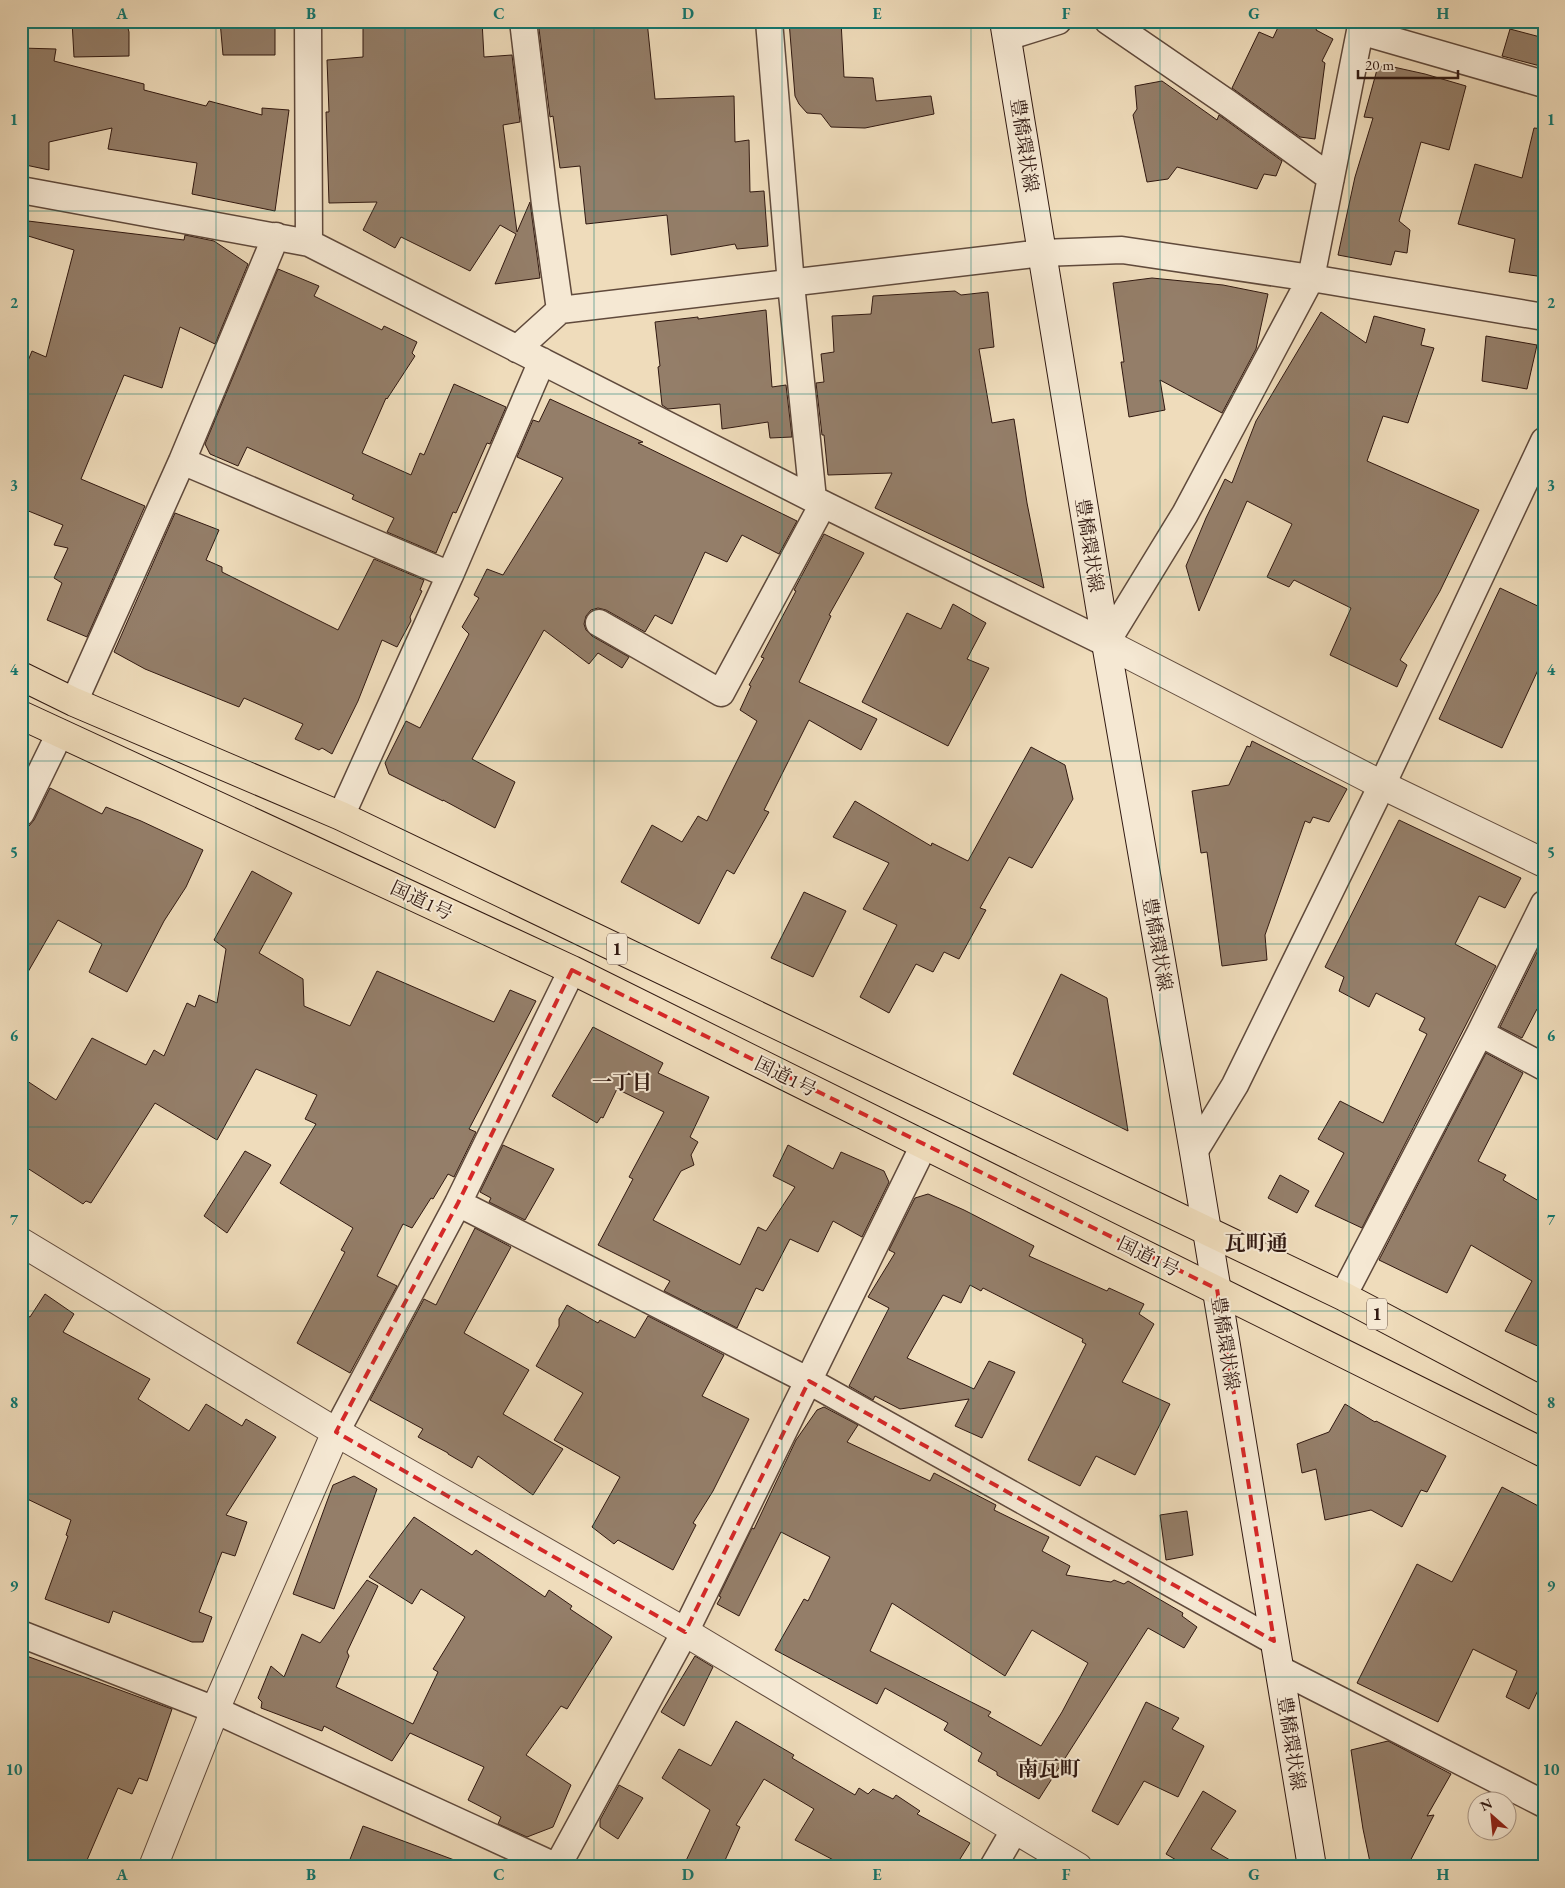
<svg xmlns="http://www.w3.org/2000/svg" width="1565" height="1888" viewBox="0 0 1565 1888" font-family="'EB Garamond','Noto Serif JP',serif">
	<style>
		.building { fill: #947e69; stroke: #311911; fill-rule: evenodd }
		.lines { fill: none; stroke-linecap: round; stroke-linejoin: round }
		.minor-casing { stroke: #604a3c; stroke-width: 29 }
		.tertiary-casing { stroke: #604a3c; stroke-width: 30 }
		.secondary-casing { stroke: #311911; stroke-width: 30 }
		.trunk-casing { stroke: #311911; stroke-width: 30 }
		.minor { stroke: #f5e8d3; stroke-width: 26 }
		.tertiary { stroke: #f5e8d3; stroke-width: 28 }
		.secondary { stroke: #f5e8d3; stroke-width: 28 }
		.trunk { stroke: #efdcbb; stroke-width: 28 }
		.marked { fill: none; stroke: #d62828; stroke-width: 4; stroke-dasharray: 10 6; stroke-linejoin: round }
		.grid { fill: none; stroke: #0f766e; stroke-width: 1; stroke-opacity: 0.55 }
		.labels { text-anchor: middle; stroke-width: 4; stroke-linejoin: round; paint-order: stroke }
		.shield { fill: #f5e8d3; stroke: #6c574b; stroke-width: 1 }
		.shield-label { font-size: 18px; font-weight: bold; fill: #311911 }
		.street-label { font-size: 19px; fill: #311911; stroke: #f5e8d3 }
		.neighbourhood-label { font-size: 20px; font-weight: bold; fill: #311911; stroke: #f5e8d3 }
		.quarter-label { font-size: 21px; font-weight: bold; fill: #311911; stroke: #f5e8d3 }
		.neatline { fill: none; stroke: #0f766e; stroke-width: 2 }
		.grid-label { font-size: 16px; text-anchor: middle; font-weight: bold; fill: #0f766e }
	</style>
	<rect width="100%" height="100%" fill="#efdcbb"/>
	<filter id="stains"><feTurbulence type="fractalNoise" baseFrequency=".004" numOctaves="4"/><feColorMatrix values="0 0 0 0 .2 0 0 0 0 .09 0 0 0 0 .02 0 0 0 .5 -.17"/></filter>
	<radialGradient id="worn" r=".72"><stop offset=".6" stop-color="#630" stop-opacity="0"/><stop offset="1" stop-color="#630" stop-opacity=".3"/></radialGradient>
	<path class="building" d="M72 21H126L129 32V56L74 57Z
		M220 21H275V55H223Z
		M363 21H482L484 57 512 55 520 122 503 125 517 232 530 202 540 278 495 284 516 234 500 225 470 271 401 237 395 248 363 230 377 202 329 203 326 112H329L327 60 363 57Z
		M538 21H647L655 99 734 96 735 142 749 140 750 192 764 191 768 246 737 249 735 244 671 255 667 215 586 224 580 166 560 168 553 116 550 117Z
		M789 21H841L844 77 873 78 876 101 931 96 934 114 865 128 831 127 821 114 807 113 799 104 795 96Z
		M1281 21H1320L1316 30 1333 39 1322 61 1325 63 1315 139 1300 137 1232 88 1259 32 1273 38Z
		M1510 29 1544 38V67L1502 56Z
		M21 48 56 49 54 61 144 84V90L206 106 209 101 262 115V108L289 110 275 211 192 194 197 163 108 149 112 128 49 142V170L21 164Z
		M1378 66H1389L1425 74 1466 86 1449 150 1421 142 1399 221 1410 230 1407 253 1395 251 1391 265 1338 255 1355 177 1373 118 1364 117Z
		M1162 81 1217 120 1219 115 1282 161 1276 176 1264 174 1257 189 1177 167 1168 179 1147 182 1133 115 1137 109 1135 86Z
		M1534 128 1544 129V277L1509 272 1515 239 1458 224 1475 164 1522 178Z
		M28 221 184 240 185 235 214 241 248 264 215 344 180 327 162 388 124 375 81 479 145 506 87 637 47 620 62 583 54 578 68 548 54 545 63 525 21 508V378L32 351 46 357 74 250 25 235Z
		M278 269 319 286 314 296 382 330 384 326 417 342 412 353 415 356 387 399 386 398 362 453 411 475 420 453 424 455 454 384 506 407 490 444 487 443 456 513 453 512 436 553 387 532 394 518 352 499 354 495 247 447 238 466 210 454 205 444Z
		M1152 278 1223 285 1268 294 1256 349 1222 413 1160 380 1165 410 1129 417 1121 362H1124L1113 283Z
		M955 291 961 295 988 292 994 347 979 349 992 423 1014 419 1027 503 1044 588 875 508 892 473 828 475 824 435H822L816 383 824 382 821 354 834 352 832 316 871 314 873 296Z
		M766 310 772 387 786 385 792 437 770 438 768 422 722 429 720 404 668 409 662 405 658 367 660 366 655 322 698 317V319Z
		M1321 312 1366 343 1374 316 1425 329 1421 345 1434 348 1408 423 1383 416 1367 461 1479 510 1440 591 1400 660 1407 665 1397 687 1330 655 1351 608 1294 580 1289 587 1267 577 1292 524 1247 501 1199 611 1186 566 1206 518 1225 479 1232 483 1256 421Z
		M1486 336 1537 345 1527 389 1482 381Z
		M550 399 643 442 638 443 797 521 779 554 742 535 727 562 705 552 672 624 655 615 645 632 606 610 598 608 591 610 586 616 584 624 586 630 592 636 629 657 622 668 598 653 589 664 544 630 472 759 515 782 495 828 443 800V801L389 774 385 763 406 721 420 728 469 634 462 627 479 598 474 595 487 569 503 575 563 478 517 457 533 420 539 422Z
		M175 513 219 530 206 560 222 567V572L338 630 374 559 424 580 420 590 422 591 410 617 411 621 397 647 382 640 358 701 332 754 322 748 319 750 295 739 303 724 244 698 239 707 145 669 114 652Z
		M824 534 864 553 829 615 831 616 799 682 877 719 861 750 809 720 764 810 769 812 734 874 727 870 699 924 621 882 652 825 682 842 698 816 707 821 757 721 740 710 751 686 749 685 764 658 761 657 796 591 794 590Z
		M1500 588 1544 609V657L1502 748 1439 719Z
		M953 604 986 623 967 659 989 668 948 746 862 702 907 613 941 629Z
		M1252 741 1347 789 1329 822 1313 817 1310 823 1305 821 1265 935 1267 960 1222 966 1207 852 1201 853 1192 791 1229 785 1247 746 1250 747Z
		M1031 747 1065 765 1073 799 1032 868 1009 857 980 908 986 910 959 959 944 952 933 972 916 964 889 1013 860 997 897 925 863 909 889 863 833 837 855 801 931 846 932 843 968 861Z
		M50 788 102 814 106 807 141 821 203 850 186 887 164 921 127 992 89 972 102 944 58 920 21 984V828L29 826 34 820Z
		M1399 820 1521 878 1505 908 1479 896 1455 944 1496 966 1362 1228 1315 1206 1344 1153 1318 1139 1340 1101 1383 1123 1427 1034 1419 1030 1425 1018 1376 993 1369 1007 1339 991 1344 977 1325 967Z
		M252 871 292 893 259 953 303 979 304 1006 350 1026 377 971 494 1022 510 990 536 1001 469 1129 476 1132 454 1177 448 1174 433 1199 431 1198 412 1228 403 1224 377 1276 397 1286 350 1373 297 1343 345 1252 341 1250 353 1228 280 1183 316 1124 305 1119 317 1095 256 1069 217 1140 155 1103 91 1203 86 1201 83 1204 21 1164V1077L56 1100 92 1038 146 1065 154 1050 164 1056 187 1003 195 1007 199 995 217 1003 226 949 214 940Z
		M804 892 846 911 813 977 771 958Z
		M1544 938V1013L1537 1009 1522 1038 1500 1027Z
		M1061 974 1107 998 1128 1131 1013 1074Z
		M593 1027 663 1063 658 1073 709 1097 690 1137 698 1142 691 1155 694 1165 681 1171 653 1220 740 1265 758 1227 766 1231 795 1187 773 1176 788 1145 833 1169 841 1152 884 1171 889 1182 862 1237 833 1221 818 1252 790 1239 763 1291 756 1288 737 1328 664 1291 670 1281 598 1245 633 1179 629 1177 664 1112 617 1089 603 1118 601 1117 597 1123 552 1096Z
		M1486 1053 1523 1073 1478 1161 1506 1175 1503 1180 1544 1204V1349L1505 1331 1532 1281 1471 1245 1447 1293 1379 1260Z
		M503 1145 554 1169 525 1220 489 1202 491 1198 480 1192Z
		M245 1151 271 1165 227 1233 204 1216Z
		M1280 1175 1309 1191 1297 1213 1268 1198Z
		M928 1194 964 1210 1034 1246 1029 1256 1107 1291 1109 1288 1144 1304 1139 1314 1154 1324 1122 1382 1170 1404 1135 1475 1096 1456 1080 1486 1028 1460 1086 1344 1082 1342 1083 1339 983 1288 981 1291 970 1285 961 1303 943 1295 907 1358 974 1389 989 1361 1015 1372 982 1438 955 1426 969 1399 900 1409 875 1396 873 1400 849 1386 889 1308 868 1297 895 1253 889 1250 915 1198Z
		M475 1228 511 1247 464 1333 529 1370 503 1414 563 1449 533 1495 478 1456 472 1468 448 1454V1453L418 1437 423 1429 370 1400 424 1299 436 1305Z
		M45 1294 74 1314 63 1332 150 1379 138 1399 189 1431 206 1404 242 1426 246 1419 276 1437 226 1515 247 1522 235 1556 222 1552 199 1612 212 1617 203 1642H192L113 1611 109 1623 45 1599 68 1536 66 1535 71 1520 21 1496V1313L30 1317Z
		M567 1305 598 1323 600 1320 635 1338 648 1316 724 1355 702 1396 749 1419 713 1491 693 1523 696 1525 673 1570 618 1540 614 1544 592 1527 620 1477 554 1440 583 1393 536 1366 559 1326V1319Z
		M1345 1404 1375 1422 1376 1421 1446 1456 1427 1492 1421 1490 1402 1527 1371 1510 1325 1520 1316 1469 1302 1473 1297 1444 1329 1432Z
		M824 1407 858 1425 847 1442 930 1481 934 1473 996 1505 994 1510 1049 1537 1042 1551 1070 1566 1066 1575 1111 1582 1114 1580 1124 1584 1128 1581 1183 1613 1182 1616 1197 1627 1184 1648 1148 1628 1039 1799 997 1775V1772L978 1761 982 1753 944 1730 948 1723 885 1688 877 1704 775 1650 804 1599 808 1601 830 1557 781 1532 739 1616 717 1604 721 1597 719 1596 752 1528 754 1529 796 1440 817 1410ZM892 1603 1005 1676 1032 1630 1088 1663 1062 1712 1041 1746 988 1716 991 1712 870 1651Z
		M354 1476 377 1489 334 1609 293 1594 333 1485Z
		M1502 1487 1544 1509V1685L1541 1684 1529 1709 1506 1697 1517 1671 1473 1649 1438 1722 1357 1683 1417 1564 1452 1582Z
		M1187 1511 1193 1555 1166 1560 1160 1515Z
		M414 1517 472 1555 476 1550 545 1597 549 1590 572 1606 570 1609 612 1637 567 1709 561 1706 526 1755 571 1785 553 1827 527 1837 498 1824 501 1817 468 1800 484 1767 410 1733 392 1761 324 1726 322 1731 261 1708 262 1702 258 1698 271 1666 284 1677 302 1634 320 1643 367 1580 378 1586 347 1652 349 1656 336 1687 413 1724 438 1672 433 1669 465 1617 421 1589 412 1604 369 1577Z
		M21 1654 172 1709 147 1781 139 1778 132 1794 118 1788 84 1867H21Z
		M695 1656 713 1667 684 1726 661 1712Z
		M1146 1702 1179 1718 1172 1729 1204 1746 1178 1797 1144 1781 1118 1825 1092 1811Z
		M736 1721 794 1755 792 1758 855 1795 859 1788 868 1794 873 1789 893 1799 896 1795 920 1811 917 1814 970 1843 955 1867H847L795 1840 814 1809 764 1779 736 1825 740 1827 722 1867H683L710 1810 662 1778 679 1749 711 1766Z
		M1388 1741 1451 1774 1427 1816 1434 1815 1407 1867H1371L1363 1829 1351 1750Z
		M619 1785 643 1798 618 1839 600 1827V1820Z
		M1203 1791 1236 1811 1211 1849 1242 1867H1188L1166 1854Z
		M363 1826 465 1864 464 1867H347Z"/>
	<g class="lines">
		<defs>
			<path id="minor" d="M308 21 309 243
				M523 21 545 204 560 310
				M769 21 791 284 813 499
				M1108 21 1229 104 1331 178
				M1360 31 1544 84
				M1007 37 1058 21
				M21 190 309 243 823 504 1106 643 1185 514 1311 278 1362 21
				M517 349 560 310 1042 253 1122 250 1311 278 1544 317
				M182 461 450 575 341 816
				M450 575 542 361
				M599 623 721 693 823 504
				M74 702 182 461 276 236
				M21 813 60 733
				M1480 1033 1544 1067
				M1194 1152 1235 1085 1382 785 1544 441
				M458 1203 809 1381 1274 1641
				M1343 1296 1480 1033 1544 904
				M336 1432 458 1203 572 970
				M21 1634 215 1710 557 1867 685 1632 924 1145
				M1279 1669 1544 1804
				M993 1867 1015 1829"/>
			<path id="tertiary" d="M1106 643 1382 785 1544 863
				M21 1242 336 1432 685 1632 1078 1867
				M153 1867 215 1710 336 1432"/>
			<path id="secondary" d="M1004 21 1106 643 1194 1152 1312 1867"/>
			<path id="trunk" d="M21 676 74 702 341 816 1343 1296 1544 1402
				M21 715 572 970 1544 1453"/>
		</defs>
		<use href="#minor" class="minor-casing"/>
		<use href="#tertiary" class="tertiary-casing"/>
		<use href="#secondary" class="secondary-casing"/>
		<use href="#trunk" class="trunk-casing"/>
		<use href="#minor" class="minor"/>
		<use href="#tertiary" class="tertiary"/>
		<use href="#secondary" class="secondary"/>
		<use href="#trunk" class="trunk"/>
	</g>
	<path class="marked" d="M572 970 1217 1289 1274 1641 809 1381 685 1632 336 1432 458 1203Z"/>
	<path class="grid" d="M216 21V1867M405 21V1867M594 21V1867M782 21V1867M971 21V1867M1160 21V1867M1349 21V1867M21 211H1544M21 394H1544M21 577H1544M21 761H1544M21 944H1544M21 1127H1544M21 1311H1544M21 1494H1544M21 1677H1544"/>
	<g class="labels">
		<g class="shield">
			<rect x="607" y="933.5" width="20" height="31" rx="4"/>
			<rect x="1367" y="1298.5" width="20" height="31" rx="4"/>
		</g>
		<g class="shield-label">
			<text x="617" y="955">1</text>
			<text x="1377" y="1320">1</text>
		</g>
		<g class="street-label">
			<text transform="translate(1025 145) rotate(81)" y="7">豊橋環状線</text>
			<text transform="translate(1090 545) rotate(81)" y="7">豊橋環状線</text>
			<text transform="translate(422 900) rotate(25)" y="7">国道1号</text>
			<text transform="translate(1158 944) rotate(80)" y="7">豊橋環状線</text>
			<text transform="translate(786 1076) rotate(26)" y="7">国道1号</text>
			<text transform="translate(1149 1256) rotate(26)" y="7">国道1号</text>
			<text transform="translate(1226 1343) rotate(81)" y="7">豊橋環状線</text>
			<text transform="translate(1292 1743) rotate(81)" y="7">豊橋環状線</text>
		</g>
		<g class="neighbourhood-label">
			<text x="622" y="1089">一丁目</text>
		</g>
		<g class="quarter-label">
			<text x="1256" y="1250">瓦町通</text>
			<text x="1049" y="1776">南瓦町</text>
		</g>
	</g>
	<rect width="1565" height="1888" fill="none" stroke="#efdcbb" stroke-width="55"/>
	<g transform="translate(1492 1816) rotate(333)"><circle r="24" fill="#f5e8d3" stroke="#a79585"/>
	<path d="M0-4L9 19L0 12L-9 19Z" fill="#8f2418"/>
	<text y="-8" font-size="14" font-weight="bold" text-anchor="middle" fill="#311911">N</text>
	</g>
	<path d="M1358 70v8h100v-8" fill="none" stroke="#311911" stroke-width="2.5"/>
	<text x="1365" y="70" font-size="15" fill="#311911" stroke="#f5e8d3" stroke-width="4" paint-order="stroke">20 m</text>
	<rect x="28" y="28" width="1510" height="1832" class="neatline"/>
	<g class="grid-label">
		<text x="122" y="19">A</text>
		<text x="311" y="19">B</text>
		<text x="499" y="19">C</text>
		<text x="688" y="19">D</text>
		<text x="877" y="19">E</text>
		<text x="1066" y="19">F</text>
		<text x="1254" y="19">G</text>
		<text x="1443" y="19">H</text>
		<text x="14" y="125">1</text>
		<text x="1551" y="125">1</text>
		<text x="14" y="308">2</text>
		<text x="1551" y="308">2</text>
		<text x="14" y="491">3</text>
		<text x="1551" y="491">3</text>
		<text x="14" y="675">4</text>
		<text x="1551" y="675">4</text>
		<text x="14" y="858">5</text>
		<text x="1551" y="858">5</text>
		<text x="14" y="1041">6</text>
		<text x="1551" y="1041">6</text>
		<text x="14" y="1225">7</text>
		<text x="1551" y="1225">7</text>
		<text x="14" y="1408">8</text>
		<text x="1551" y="1408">8</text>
		<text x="14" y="1591">9</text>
		<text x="1551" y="1591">9</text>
		<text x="14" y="1775">10</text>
		<text x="1551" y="1775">10</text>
		<text x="122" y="1880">A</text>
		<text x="311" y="1880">B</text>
		<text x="499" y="1880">C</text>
		<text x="688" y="1880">D</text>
		<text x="877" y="1880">E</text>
		<text x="1066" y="1880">F</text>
		<text x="1254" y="1880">G</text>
		<text x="1443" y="1880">H</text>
	</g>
	<rect width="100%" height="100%" filter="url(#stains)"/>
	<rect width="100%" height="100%" fill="url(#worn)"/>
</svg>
